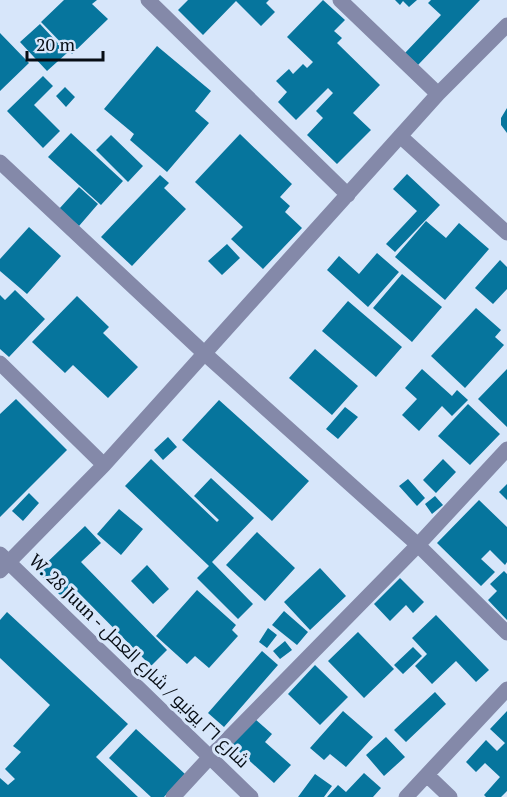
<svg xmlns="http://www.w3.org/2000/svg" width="507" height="797" viewBox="0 0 507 797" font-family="'PT Serif',Cairo,serif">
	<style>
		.building { fill: #06759d }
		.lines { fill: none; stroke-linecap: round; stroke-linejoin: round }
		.minor { stroke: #8489a9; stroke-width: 15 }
		.labels { text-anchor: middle; stroke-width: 6; stroke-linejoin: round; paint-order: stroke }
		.street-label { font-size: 18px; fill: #070d14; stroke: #d7e6fa }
	</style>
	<rect width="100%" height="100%" fill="#d7e6fa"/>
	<path class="building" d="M64 0H97L92 4 108 19 72 54 41 22Z
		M188 0H269L266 3 275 12 261 26 236 1 203 35 178 10Z
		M323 0 345 20 334 31 342 38 337 43 380 85 353 113 371 130 337 164 307 135 323 118 316 111 333 93 328 88 296 120 278 102 287 92 276 81 289 69 293 74 303 64 307 68 313 62 287 37Z
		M395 0H417L409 7 403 1 400 5Z
		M431 0H480L418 65 405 53 441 15 428 3Z
		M40 24 67 53 47 71 20 42Z
		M0 33 29 63 0 91Z
		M157 46 211 91 195 111 209 123 167 172 130 140 134 134 104 109Z
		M43 76 53 86 34 105 60 131 43 148 7 111Z
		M65 87 75 97 66 107 56 96Z
		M507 108V133L501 125V118Z
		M71 133 123 181 101 205 48 157Z
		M240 134 292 184 280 197 290 206 285 212 302 228 263 269 231 239 243 227 195 182Z
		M111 135 143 166 128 182 96 150Z
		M407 174 440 205 395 252 386 244 417 211 393 189Z
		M160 175 169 183 164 188 186 209 132 266 101 237Z
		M79 187 98 204 79 226 59 209Z
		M426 221 446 238 459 223 489 249 445 300 395 257Z
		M29 227 61 256 27 294 0 271V259Z
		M227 244 240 258 222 275 208 261Z
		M377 253 399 272 368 307 327 270 339 256 359 274Z
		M500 260 507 267V289L493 304 475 288Z
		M402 274 442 307 412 342 373 308Z
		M15 290 45 319 9 357 0 349V295L5 300Z
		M77 296 109 327 103 333 138 367 108 398 73 365 65 373 32 342Z
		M348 301 402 347 376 377 322 331Z
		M476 308 501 330 495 337 504 345 465 388 431 356Z
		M315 349 358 386 332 415 289 378Z
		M422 369 452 396 457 390 468 400 452 416 442 406 419 431 402 415 417 399 405 388Z
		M507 369V427L478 399Z
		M16 399 67 450 0 517V414Z
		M219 400 309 481 272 521 182 440Z
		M468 404 500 434 470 465 438 436Z
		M345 407 358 417 338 439 326 429Z
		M168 437 177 447 163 460 154 450Z
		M151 459 217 522 219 520 194 496 211 478 254 518 212 562 253 604 238 619 197 578 209 566 125 486Z
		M443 459 456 472 436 493 423 480Z
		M408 479 425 498 417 506 399 486Z
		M507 484V500L499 492Z
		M29 493 39 503 23 521 12 511Z
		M435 496 443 505 432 514 425 504Z
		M479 500 507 527V562L505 565 490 550 481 559 495 572 481 586 437 543Z
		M119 509 143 529 121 555 97 534Z
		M85 526 101 543 81 562 167 650 151 666 74 588 63 598 37 572Z
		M257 532 295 568 265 601 226 565Z
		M147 565 169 589 153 604 131 581Z
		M320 568 346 596 310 630 284 602Z
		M504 571 507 574V620L488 600 497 591 490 584Z
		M400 578 424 602 413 613 406 605 390 621 374 604Z
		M197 590 236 625 232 630 238 636 209 668 195 656 187 664 156 636Z
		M284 611 308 632 297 645 272 625Z
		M7 612 128 724 96 757 138 797H0V778L8 785 15 779 5 769 21 752 13 746 50 705 0 658V620Z
		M436 615 489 670 476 682 456 661 432 684 415 666 427 654 412 638Z
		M268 628 277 635 267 648 259 642Z
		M358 632 394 669 364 698 328 661Z
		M285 641 292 650 280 659 273 651Z
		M413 647 422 656 403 674 394 665Z
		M262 651 278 665 224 727 208 713Z
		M315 665 348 697 320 725 288 694Z
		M435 692 446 704 406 742 394 730Z
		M343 711 373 737 346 767 330 754 324 760 310 748Z
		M507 711V791L501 797H486L484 795 500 777 485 763 476 772 466 762 486 740 497 751 505 743 490 729Z
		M255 719 272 734 265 742 291 765 274 783 231 744Z
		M136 729 185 774 164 797H151L109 758Z
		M386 737 405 757 384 776 366 755Z
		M364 773 381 788 373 797H327L338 785 346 792Z
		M315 774 332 786 324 797H298Z"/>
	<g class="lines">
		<path class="minor" d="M148 0 348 195
			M340 0 438 94
			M400 136 507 233
			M0 162 204 353 418 545 507 633
			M0 363 104 465
			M0 554 251 797
			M0 571 104 465 438 94 507 25
			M427 775 450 797
			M173 797 210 757 418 545 507 449
			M406 797 507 689"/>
	</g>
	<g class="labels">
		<g class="street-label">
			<text transform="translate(139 661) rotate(44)" y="6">W. 28 Juun - شارع ٢٦ يونيو / شارع العمل</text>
		</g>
	</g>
	<path d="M27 51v9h76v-9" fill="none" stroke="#070d14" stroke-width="3"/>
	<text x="36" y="51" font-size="18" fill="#070d14" stroke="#d7e6fa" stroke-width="4.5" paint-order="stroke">20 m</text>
</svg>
